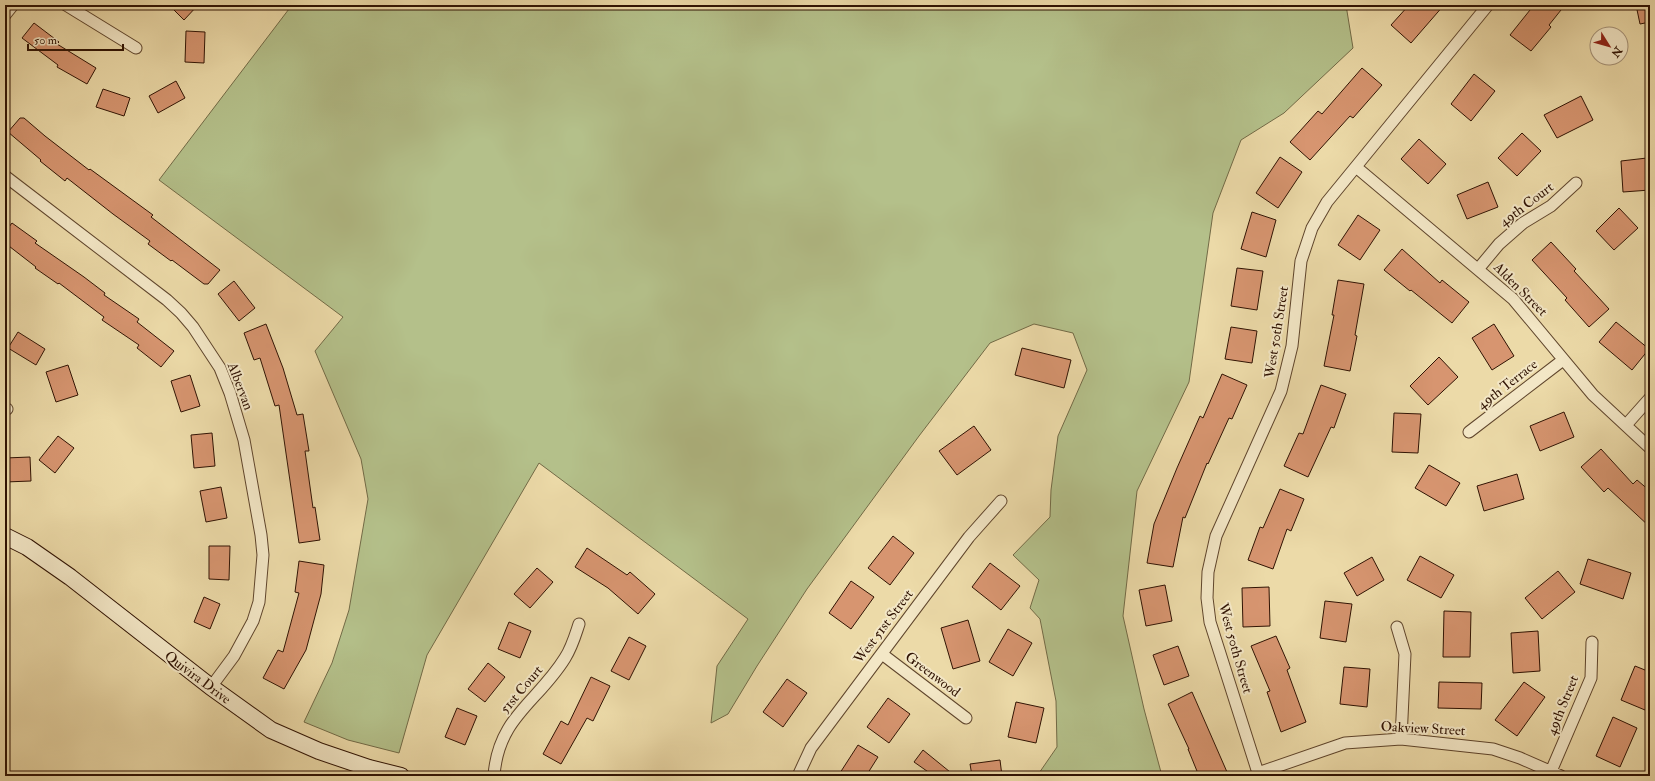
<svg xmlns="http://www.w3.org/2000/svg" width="1655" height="781" viewBox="0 0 1655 781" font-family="'IM FELL Double Pica',serif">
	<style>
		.green { fill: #b4c08a; stroke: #726a46 }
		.building { fill: #d79570; stroke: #301303 }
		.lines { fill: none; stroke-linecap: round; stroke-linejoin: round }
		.street-casing { stroke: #5f452c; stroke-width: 13 }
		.secondary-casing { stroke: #301303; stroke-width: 18 }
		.street { stroke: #f3e7c6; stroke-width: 11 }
		.secondary { stroke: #f3e7c6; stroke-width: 16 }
		.labels { text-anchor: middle; stroke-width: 4; stroke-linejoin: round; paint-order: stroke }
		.street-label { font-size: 14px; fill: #301303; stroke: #f3e7c6 }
	</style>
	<rect width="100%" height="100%" fill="#ecdaa8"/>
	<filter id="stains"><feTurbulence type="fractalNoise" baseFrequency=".005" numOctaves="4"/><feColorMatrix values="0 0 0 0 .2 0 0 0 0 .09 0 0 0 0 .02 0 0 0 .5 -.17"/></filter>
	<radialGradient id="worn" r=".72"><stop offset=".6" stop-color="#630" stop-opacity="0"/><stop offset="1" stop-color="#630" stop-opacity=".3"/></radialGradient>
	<path class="green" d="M292 5H1346L1353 48 1284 113 1241 140 1213 213 1189 382 1137 491 1123 616 1144 709 1162 776H1037L1057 747 1056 701 1040 619 1030 608 1039 580 1013 555 1050 517 1051 490 1058 436 1087 370 1073 333 1034 324 990 343 919 436 807 589 757 666 728 714 711 723 717 666 748 619 539 463 427 655 399 753 348 740 304 722 332 663 349 610 368 499 361 459 315 351 343 317 159 180Z"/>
	<path class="building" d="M169 5H198L184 20Z
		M1409 5H1444L1411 43 1391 25Z
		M1534 5H1565L1549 25 1551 27 1531 51 1510 35Z
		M1636 5H1650V22L1640 24Z
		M34 23 59 42 57 44 96 68 87 84 57 67 58 65 22 38Z
		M186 31 205 32 204 63 185 62Z
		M1362 68 1382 85 1353 118 1350 116 1310 160 1290 142 1318 111 1322 114Z
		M1474 74 1495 91 1471 121 1451 104Z
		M176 81 185 98 158 113 149 96Z
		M103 89 130 98 124 116 96 107Z
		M1581 96 1593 120 1557 138 1544 115Z
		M20 118H24L45 136 89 170 90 169 153 215 151 217 220 270 208 284H204L172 260 171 261 148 244 150 241 113 214 67 178 65 181 40 161 41 160 8 132Z
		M1522 133 1541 151 1517 176 1498 158Z
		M1419 139 1446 164 1428 184 1401 159Z
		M1280 157 1302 172 1278 208 1256 193Z
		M1647 158 1650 190 1623 192 1621 161Z
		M1488 182 1498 207 1467 219 1457 195Z
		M1619 208 1638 228 1614 250 1596 231Z
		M1252 212 1276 220 1266 257 1241 249Z
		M1358 215 1380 230 1360 260 1338 245Z
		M12 223 37 241 35 243 84 277 105 293 104 295 139 319 137 322 174 351 161 367 137 348 139 345 102 320 104 317 59 283 58 284 35 268 36 267 5 243V232Z
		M1551 242 1576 269 1574 271 1609 309 1589 327 1565 300 1567 298 1532 260Z
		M1402 249 1440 283 1442 280 1469 302 1452 323 1411 290 1410 291 1384 270Z
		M1237 268 1263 271 1257 310 1231 306Z
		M1338 280 1364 284 1355 335 1357 336 1350 371 1324 366 1334 315H1332Z
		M234 281 255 308 239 321 218 294Z
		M1616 322 1649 349 1632 370 1599 342Z
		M266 324 283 368 297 415 303 414 309 451H305L313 508 315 507 320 540 299 543 279 405 275 406 260 358 254 360 244 333Z
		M1494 324 1514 356 1492 370 1472 338Z
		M1231 327 1257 331 1252 363 1225 359Z
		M18 332 45 349 36 365 8 348Z
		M1022 348 1071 360 1064 388 1015 375Z
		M1439 357 1458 377 1428 405 1410 386Z
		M68 365 78 395 56 402 46 372Z
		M1222 374 1247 385 1232 419 1229 418 1208 464 1207 463 1185 518 1183 517 1173 567 1147 563 1154 524 1177 468 1200 416 1203 418Z
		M190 375 200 406 181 412 171 381Z
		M1321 385 1346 394 1334 428 1331 427 1308 477 1284 466 1299 433 1303 434Z
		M1564 412 1574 437 1540 451 1530 426Z
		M1394 413 1421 414 1418 453 1392 452Z
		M974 426 991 450 957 475 939 451Z
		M212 433 215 466 194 468 191 435Z
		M58 436 74 448 55 473 39 460Z
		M1601 449 1633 484 1637 480 1650 491V527L1608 488 1604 492 1581 467Z
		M30 457 31 481 5 482V458Z
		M1429 465 1460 483 1446 506 1415 488Z
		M1517 474 1524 499 1484 511 1477 486Z
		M221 487 227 518 206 522 200 491Z
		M1280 489 1304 499 1291 531 1287 529 1273 569 1248 560 1260 527 1263 528Z
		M893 536 914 553 890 585 868 568Z
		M209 546H230L229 580 209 579Z
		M587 548 627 575 630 572 655 594 638 614 608 588 575 567Z
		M1420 556 1454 575 1441 598 1407 580Z
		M1372 557 1384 580 1357 596 1344 573Z
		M1588 559 1631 573 1623 599 1580 584Z
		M299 561 324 565 321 594 306 650 284 689 263 678 278 650 283 652 299 593 295 592Z
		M990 563 1020 586 1001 610 972 587Z
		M537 568 553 582 530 608 514 594Z
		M1558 571 1575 592 1542 619 1525 598Z
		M851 581 874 597 851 629 829 613Z
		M1165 585 1172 621 1146 626 1139 590Z
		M1269 587 1270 626 1243 627 1242 588Z
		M204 597 220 604 210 629 194 622Z
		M1325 601 1352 604 1346 642 1320 638Z
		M1444 611 1471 612 1470 657H1443Z
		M968 620 980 661 953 669 941 628Z
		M509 622 531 631 520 658 498 649Z
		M1008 629 1032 643 1013 676 989 662Z
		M1538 631 1540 671 1513 673 1511 633Z
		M1276 636 1290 668 1287 670 1306 722 1281 732 1267 692 1270 691 1251 646Z
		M629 637 646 646 629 680 611 671Z
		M1178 646 1189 676 1164 685 1153 655Z
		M488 663 505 677 485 702 468 689Z
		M1635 666 1650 672V699L1645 710 1621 700Z
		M1344 667 1370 669 1367 707 1340 704Z
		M591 677 610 686 593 721 587 718 561 764 543 754 561 721 568 725Z
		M787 679 807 693 783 727 763 712Z
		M1439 682 1482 683 1481 709 1438 708Z
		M1524 682 1545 697 1517 736 1495 720Z
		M1192 692 1227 772 1217 776H1199L1188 749H1189L1168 704Z
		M888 698 910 714 889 743 867 727Z
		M1016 702 1044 708 1036 743 1008 737Z
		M457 708 477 716 465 745 445 737Z
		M1613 717 1637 728 1620 767 1596 756Z
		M858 745 878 757 866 776H838Z
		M923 750 955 776H934L914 762Z
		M1000 760 1002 776H972L970 764Z"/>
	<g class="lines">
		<defs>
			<path id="street" d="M66 5 136 48
				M5 15 13 5
				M1356 167 1513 299 1593 395 1650 448
				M5 176 167 300 181 313 193 327 220 368 230 393 244 440 261 535 263 555 259 602 253 621 234 656 211 687
				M1479 268 1499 244 1523 223 1551 206 1576 183
				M5 408 7 409
				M1626 425 1650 398
				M1469 432 1563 360
				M1397 627 1405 654 1401 739
				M882 654 966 718
				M1258 773 1345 743 1401 739 1493 749 1520 758 1561 776
				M494 776C498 717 538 702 565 658 572 647 575 636 579 624
				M798 776 811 748 969 537 1001 501
				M1259 776 1210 622 1207 598 1208 572 1216 536 1281 391 1292 346 1301 261 1312 228 1327 202 1488 5
				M1549 776 1591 678 1592 642"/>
			<path id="secondary" d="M5 536 27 547 70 577 211 687 271 730 319 751 369 768 401 776"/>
		</defs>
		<use href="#street" class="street-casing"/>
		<use href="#secondary" class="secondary-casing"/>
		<use href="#street" class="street"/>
		<use href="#secondary" class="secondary"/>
	</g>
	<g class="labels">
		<g class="street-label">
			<text transform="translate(1526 204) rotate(-37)" y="5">49th Court</text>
			<text transform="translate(1521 289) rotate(45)" y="5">Alden Street</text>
			<text transform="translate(1276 332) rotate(-81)" y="5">West 50th Street</text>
			<text transform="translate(1507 384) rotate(-38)" y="5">49th Terrace</text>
			<text transform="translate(241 386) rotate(69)" y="5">Albervan</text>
			<text transform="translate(883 626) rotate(-53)" y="5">West 51st Street</text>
			<text transform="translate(1236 648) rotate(74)" y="5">West 50th Street</text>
			<text transform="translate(933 674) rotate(37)" y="5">Greenwood</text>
			<text transform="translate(198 677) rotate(37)" y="5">Quivira Drive</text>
			<text transform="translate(521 689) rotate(-50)" y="5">51st Court</text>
			<text transform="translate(1562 705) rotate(-68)" y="5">49th Street</text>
			<text transform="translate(1423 728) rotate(3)" y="5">Oakview Street</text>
		</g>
	</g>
	<rect width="1655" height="781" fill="none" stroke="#ecdaa8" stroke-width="20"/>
	<rect x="6" y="6" width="1643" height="769" fill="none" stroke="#301303" stroke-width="2"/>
	<rect x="10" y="10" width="1635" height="761" fill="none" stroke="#301303"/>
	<g transform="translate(1609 46) rotate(127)"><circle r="19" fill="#f3e7c6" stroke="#a59278"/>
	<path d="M0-3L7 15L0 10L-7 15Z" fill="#8f2418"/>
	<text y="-6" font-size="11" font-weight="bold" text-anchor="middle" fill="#301303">N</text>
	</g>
	<path d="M28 44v6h95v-6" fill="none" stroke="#301303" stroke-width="2"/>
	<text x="34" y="44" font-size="12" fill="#301303" stroke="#f3e7c6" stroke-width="3" paint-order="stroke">50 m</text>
	<rect width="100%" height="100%" filter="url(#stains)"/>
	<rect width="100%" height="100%" fill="url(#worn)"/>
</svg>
